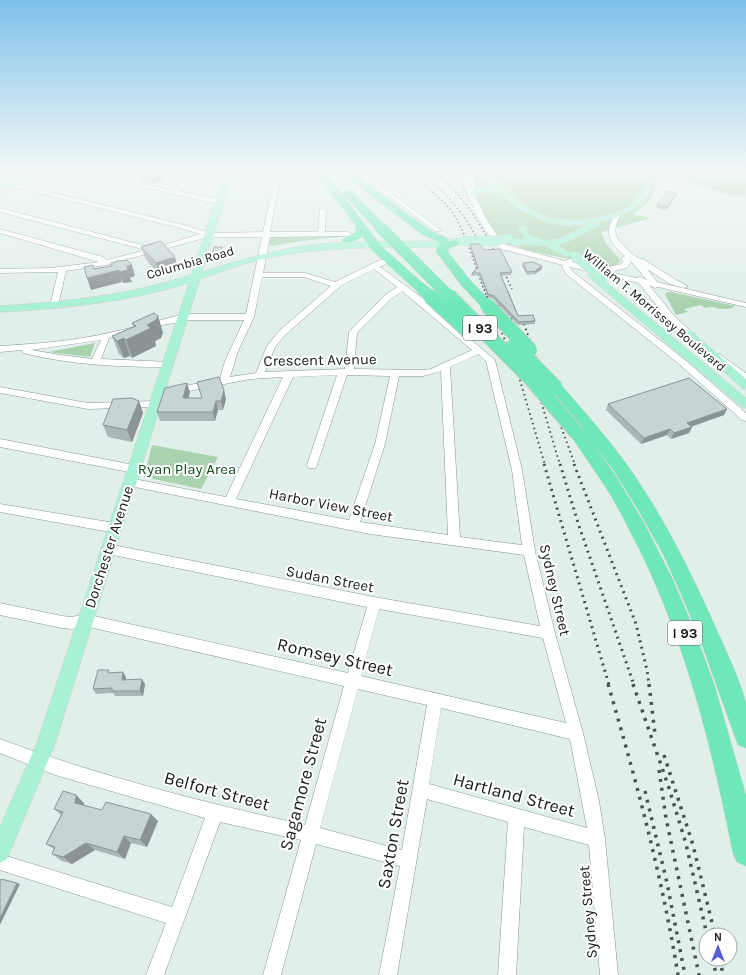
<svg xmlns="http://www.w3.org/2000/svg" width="746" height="975" viewBox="0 0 746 975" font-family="Karla,sans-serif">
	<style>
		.green { fill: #aad2ae }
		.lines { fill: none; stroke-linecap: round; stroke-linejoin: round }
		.minor-casing { stroke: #889593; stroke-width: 1 }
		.major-casing { stroke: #cccdcd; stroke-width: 1 }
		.highway-casing { stroke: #cccdcd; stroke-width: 1 }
		.minor { fill: #fff; fill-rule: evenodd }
		.major { fill: #a8f1d5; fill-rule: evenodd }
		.highway { fill: #6ee8b9; fill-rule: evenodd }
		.rail-far3 { stroke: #4a5150; stroke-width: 1.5; stroke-dasharray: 1.5 2.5; stroke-linecap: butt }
		.rail-far2 { stroke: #4a5150; stroke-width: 2; stroke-dasharray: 1.5 3.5; stroke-linecap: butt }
		.rail-far1 { stroke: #4a5150; stroke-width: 3; stroke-dasharray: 2 4.5; stroke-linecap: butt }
		.rail { stroke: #4a5150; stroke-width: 3.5; stroke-dasharray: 3 6; stroke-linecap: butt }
		.major-bridge-casing { stroke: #cccdcd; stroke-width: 10; stroke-linecap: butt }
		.highway-bridge-far1-casing { stroke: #cccdcd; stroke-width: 12; stroke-linecap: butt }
		.highway-bridge-casing { stroke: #cccdcd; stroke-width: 16; stroke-linecap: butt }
		.major-bridge { stroke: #a8f1d5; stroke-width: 9 }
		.highway-bridge-far1 { stroke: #6ee8b9; stroke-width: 11 }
		.highway-bridge { stroke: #6ee8b9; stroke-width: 14 }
		.wall { fill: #aab6b7 }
		.shaded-wall { fill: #8b9495 }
		.building { fill: #c6d4d5; stroke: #8b9495 }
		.labels { text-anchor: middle; stroke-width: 4; stroke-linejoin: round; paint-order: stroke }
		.far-street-label { font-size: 13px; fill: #161b1a; stroke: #fff }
		.shield { fill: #fff; stroke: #5c5f5f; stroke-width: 1 }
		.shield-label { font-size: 14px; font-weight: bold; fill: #161b1a }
		.street-label { font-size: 15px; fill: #161b1a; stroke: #fff }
		.park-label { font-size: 15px; fill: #124c1f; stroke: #fff }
		.near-street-label { font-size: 18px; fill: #161b1a; stroke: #fff }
	</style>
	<rect width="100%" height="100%" fill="#e1efec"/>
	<path class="green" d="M457 170H734L746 172V195L735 197 655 171C660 193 650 203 632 214L651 218 601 232 606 244 621 261 616 265 607 267 526 250 514 245H493L463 190Z
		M348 236 301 241 273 246 269 245 271 237Z
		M668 292H673L711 307 705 308 701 305 684 309 688 312 676 315 665 294Z
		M676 293 735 306C724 316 689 298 676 293Z
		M95 343 90 357 49 352Z
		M152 445 218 457 201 489 144 477Z"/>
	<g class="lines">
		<defs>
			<path id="minor" d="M70 170H80L171 190 189 178 192 180 191 181 177 191 220 199 223 201 220 203 208 202Z
				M205 170H224L232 172H276V170H282V171L311 172V174L309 175H281L270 232H318L320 210 323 208 326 210 325 232H348L352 234 348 236 270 237 263 273H305L335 282 380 260H386V264L380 267 421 297 495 360 522 470 535 551 555 633 583 733 599 801 605 839 618 975H600L589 845 524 827 516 975H498L508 822 427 799 397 975H379L400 866 316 844 281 975H263L301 840 220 822 164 975H146L166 923 0 870V854L172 907 205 818 55 775 0 753V739C99 776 202 802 305 825L344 686 85 626 72 629 62 628 0 615V603L62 616 72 617 85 614 348 673 367 607 108 554 104 552 102 549 104 546 108 544 374 597 540 626 524 555 370 534 125 485 124 482 125 479 129 478 226 497 283 377 250 379 174 394 169 391 174 388 220 379 225 361 244 320H186L182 322 155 326 109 338 101 359 171 362 173 364 168 367C119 367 71 365 23 353L22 350 0 352V346C32 344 63 342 94 336 124 330 155 322 183 314H246L262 237H208L106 265 66 271 58 306 54 308 50 306 58 272 0 273V269L51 268 99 262 0 233V229L103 257 107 260 146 250 0 212V208L154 248 200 234 180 228 11 186 10 185 13 183 184 225 210 233 263 232 275 175 229 176C222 172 212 174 205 170ZM374 269 397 287 385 295 349 332 345 369 265 372 275 347 285 335 342 285ZM262 277H304L331 286 279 331 267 346 256 373 230 377 238 351 254 317ZM402 291 472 350 431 369 423 370 354 369 357 333 391 299ZM101 340 92 359 61 355 31 350ZM478 354 486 361 512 470 522 545 460 537 450 367ZM441 371 448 535 360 522 385 444 399 376H423ZM337 375 307 465 308 468H316L347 375 390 376 375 444 349 520 236 499 293 377ZM379 609 543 638 566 723 361 676ZM358 689 427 705 402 850 320 828ZM441 708 570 739 587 828 429 784Z
				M350 170 396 171 397 172 394 174H364L375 181 441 230 437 232 435 231 371 183Z
				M459 170H465L467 177 470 170H476L473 178 476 188 473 190C481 209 491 231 507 245L565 261 569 259H572V262L603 270 604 268 621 264 623 262 621 258 625 256C608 241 603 232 617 212L619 211 622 213C612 228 613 237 627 249 632 254 636 258 643 259L676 280 688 286 684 288 670 284 647 269 657 282 746 303V307L658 287 655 288 649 285 675 317 699 338 700 340 699 342H693L669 321 639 283 570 267 572 271 685 360 746 413V421L742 420 679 364 566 274 562 267 563 265 501 249C480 229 467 197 459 170ZM629 259 647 280 640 277 637 278 609 272 627 268 631 262Z
				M719 354 746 373V380L716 359 714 357Z
				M0 387 88 403 155 401 160 404 155 407 88 409 0 393Z
				M0 439 134 465 138 466 139 469 138 472 134 473 0 447Z
				M0 504 115 523 119 525 121 528 119 531 115 533 0 512Z"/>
			<path id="major" d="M40 170H50L0 193V188Z
				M226 170H234L202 272C235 261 268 252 302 246 346 240 391 242 436 241 444 241 462 235 468 241 460 249 411 247 398 247 351 248 305 249 258 260 239 265 219 273 200 279L55 744 7 859 0 863V827L37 743 189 283C128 302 63 309 0 312V306C65 302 129 295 191 275Z
				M479 170H487C502 187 519 205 540 214 566 225 629 221 643 190 646 183 645 177 644 170H652C658 203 626 216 599 222V226L569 241 558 245 571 254 566 257 546 246 512 245 507 242 512 239H525L519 230 520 226H526C527 228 527 230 528 232 530 236 535 237 539 238 558 245 570 232 586 225 553 229 522 216 499 192L495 194 482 192 478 195H472L471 193C478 185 487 186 496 189Z
				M592 272 595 273 746 398V408L742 407 589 277 587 275 589 273Z
				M687 330 691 331 746 379V389L742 388 683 335 682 333 683 331Z"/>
			<path id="highway" d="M314 170H324L381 246 426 286 428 289 426 292H418L372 250 363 237 352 242H344L342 240 356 232V226Z
				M334 170H348L431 231 447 238 448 241H457L459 243 457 245 448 249V252L470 280 491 302 493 305 491 308H483L462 286 438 254 436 252 437 247 442 243 423 235 341 173 336 172Z
				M348 190 352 191 384 225 385 227 384 229H376L344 195 343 193Z
				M556 383 561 385C583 410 605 435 625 462 661 512 689 568 714 624 725 649 739 677 746 703 746 715 746 735 746 748L738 745 701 642 682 596 663 554 640 513 614 471 584 431 549 388 551 385Z
				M577 428 583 429 615 475 644 523 673 580 695 632 715 687 746 796V866L737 862 733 853C711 742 683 631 630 531 622 515 613 498 603 483 592 466 580 450 569 433L571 429Z"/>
		</defs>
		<use href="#minor" class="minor-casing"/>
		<use href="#major" class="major-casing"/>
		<use href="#highway" class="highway-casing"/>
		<use href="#minor" class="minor"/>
		<use href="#major" class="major"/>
		<use href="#highway" class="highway"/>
		<path class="rail-far3" d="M404 170C419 182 436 193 449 208 466 228 476 272 487 297
			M416 170C448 192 471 220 485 257
			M432 170C474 203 490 242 512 289
			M504 284 510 297
			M494 294 495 297"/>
		<path class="rail-far2" d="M487 296 517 370 545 465
			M495 296 511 339
			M509 296 518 317
			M507 309 524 344 560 465
			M524 324 575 465"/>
		<path class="rail-far1" d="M544 464 609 685
			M560 464 578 523 634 685
			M574 464 636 624 647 670 649 685"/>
		<path class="rail" d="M608 684C636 780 662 876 678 975
			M633 684 669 788 686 844 707 935
			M649 684 655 734
			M664 755 693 845 715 935
			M659 770 666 818 699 975
			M645 791 667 883 685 975
			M713 959 716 975
			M720 959 723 975"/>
		<defs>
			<path id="major-bridge" d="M463 241H494L508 238
				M575 256 603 278"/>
			<path id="highway-bridge-far1" d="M380 227 450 297
				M422 289 431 297"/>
			<path id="highway-bridge" d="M430 296 468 331
				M449 296 531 379 577 433
				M487 305 530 350
				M514 345 556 388"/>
		</defs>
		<use href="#major-bridge" class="major-bridge-casing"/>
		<use href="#highway-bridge-far1" class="highway-bridge-far1-casing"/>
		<use href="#highway-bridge" class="highway-bridge-casing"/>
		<use href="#major-bridge" class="major-bridge"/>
		<use href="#highway-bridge-far1" class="highway-bridge-far1"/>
		<use href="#highway-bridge" class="highway-bridge"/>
	</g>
	<path class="wall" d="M138 174 165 177 154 184 140 181Z
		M677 194 676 196 666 210 656 208 657 205Z
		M470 244 484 250 512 272 511 275 501 276 518 316 535 321V324L518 325 493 299 488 297 479 275 471 276 472 273 477 269 470 247Z
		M141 247 178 268 159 275 145 258Z
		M222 247V250L220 257H213L212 254Z
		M523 263 542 269 535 274 527 275 522 266Z
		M158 316 163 333 161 338 155 341 156 346 132 358 130 356 124 358 119 354 112 336 133 327 132 323Z
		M197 382 226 399 223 410H218L215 421H160L157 412 190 392 188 398H202Z
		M139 401 143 413 132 442 108 437 103 425Z
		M608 404 727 409 724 415 692 426V427L689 433 671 439 667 435 641 444 606 410Z
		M110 673 126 677V680L145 684 143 696H115L113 693 96 694 93 689Z
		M84 803V806L102 810 158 821 147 847 131 843 125 859 95 850 72 864 62 861 52 854 54 849 46 844 61 815 54 809Z"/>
	<path class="shaded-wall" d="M163 170 165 177 154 184 152 176Z
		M677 194 676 196 666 210 667 207Z
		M222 247V250L220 257V254Z
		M175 257 178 268 159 275 156 263Z
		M132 265 135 276 130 278 132 282 123 283 119 272 127 266Z
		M542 266V269L535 274V271Z
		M119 270 122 282 91 290 87 278Z
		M158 316 163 333 161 338 155 341 156 346 132 358 126 340Z
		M124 338 130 356 124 358 117 341Z
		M187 383 190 392 186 407 183 398Z
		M224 390 226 399 223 410 221 401Z
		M139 401 143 413 132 442 127 430Z
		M216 401 218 410 215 421 213 412Z
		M727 409 724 415 685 429 687 423Z
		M692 427 689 433 671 439 674 433Z
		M670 429 667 435 641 444 644 438Z
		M123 672 126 677V685L122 680Z
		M142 679 145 684 143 696 140 691Z
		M76 795 84 803V811L75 803Z
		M151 814 158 821 147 847 140 840Z
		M124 836 131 843 125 859 117 852Z
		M86 843 95 850 72 864 63 857Z
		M17 883 20 884 0 925V918Z"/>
	<path class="building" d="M144 170H163L152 176 138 174Z
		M667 191 677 194 667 207 657 205Z
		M161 241 175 257 156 263 141 247Z
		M470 244H479L484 250 500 249 512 272 500 273 518 316 533 315 535 321 519 322 494 296 488 294 480 273H472L478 268Z
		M214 247H222L220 254H212Z
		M127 260 132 265 127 266 128 270 119 272V270L87 278 84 267 93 265 94 269 112 266 111 263 116 262V261Z
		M533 262 542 266 535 271 527 272 523 263Z
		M154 313 158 316 156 320 147 325 151 328 126 340 124 338 117 341 112 336 136 326 132 323Z
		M219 377 224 390 221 401H216L213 412H157L165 388 187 383 183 398H202L197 382Z
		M689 378 727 409 687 423 692 427 674 433 670 429 644 438 608 404Z
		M132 398 139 401 127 430 103 425 113 399Z
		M98 670H109L108 673 123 672 122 680 142 679 140 691H112V688L93 689Z
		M63 791 76 795 75 803 102 810 106 802 151 814 140 840 124 836 117 852 86 843 63 857 52 854 55 847 46 844 63 812 54 809Z
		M1 879 17 883 0 918V881Z"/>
	<linearGradient id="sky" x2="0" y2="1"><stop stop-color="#7fc1eb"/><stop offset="0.56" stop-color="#f2f8f6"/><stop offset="1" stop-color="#f2f8f6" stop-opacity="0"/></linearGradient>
	<rect width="746" height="306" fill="url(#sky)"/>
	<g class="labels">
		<g class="far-street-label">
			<text transform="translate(190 262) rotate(-16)" y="5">Columbia Road</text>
			<text transform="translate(655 310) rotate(40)" y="5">William T. Morrissey Boulevard</text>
		</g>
		<g class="shield">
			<rect x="463" y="316" width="34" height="24" rx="3"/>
			<rect x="668" y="621" width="34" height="24" rx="3"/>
		</g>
		<g class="shield-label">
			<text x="480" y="333">I 93</text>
			<text x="685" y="638">I 93</text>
		</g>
		<g class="street-label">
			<text transform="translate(320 360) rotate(-1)" y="5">Crescent Avenue</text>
			<text transform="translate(331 505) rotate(11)" y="5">Harbor View Street</text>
			<text transform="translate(109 547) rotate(-72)" y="5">Dorchester Avenue</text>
			<text transform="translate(330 579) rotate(11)" y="5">Sudan Street</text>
			<text transform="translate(555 590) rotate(77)" y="5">Sydney Street</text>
			<text transform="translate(588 912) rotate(-95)" y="5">Sydney Street</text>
		</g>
		<g class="park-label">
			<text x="187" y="474">Ryan Play Area</text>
		</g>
		<g class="near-street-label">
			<text transform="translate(335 657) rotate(13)" y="6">Romsey Street</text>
			<text transform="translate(303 784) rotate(-75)" y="6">Sagamore Street</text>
			<text transform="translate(217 791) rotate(15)" y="6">Belfort Street</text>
			<text transform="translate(514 795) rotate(15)" y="6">Hartland Street</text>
			<text transform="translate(393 834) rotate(-80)" y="6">Saxton Street</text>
		</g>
	</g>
	<g transform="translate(718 947)"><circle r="19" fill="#ffffff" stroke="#a2a4a3"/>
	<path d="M0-3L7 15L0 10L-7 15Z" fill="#585cd3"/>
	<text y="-6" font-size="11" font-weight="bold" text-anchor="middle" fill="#161b1a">N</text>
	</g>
</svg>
